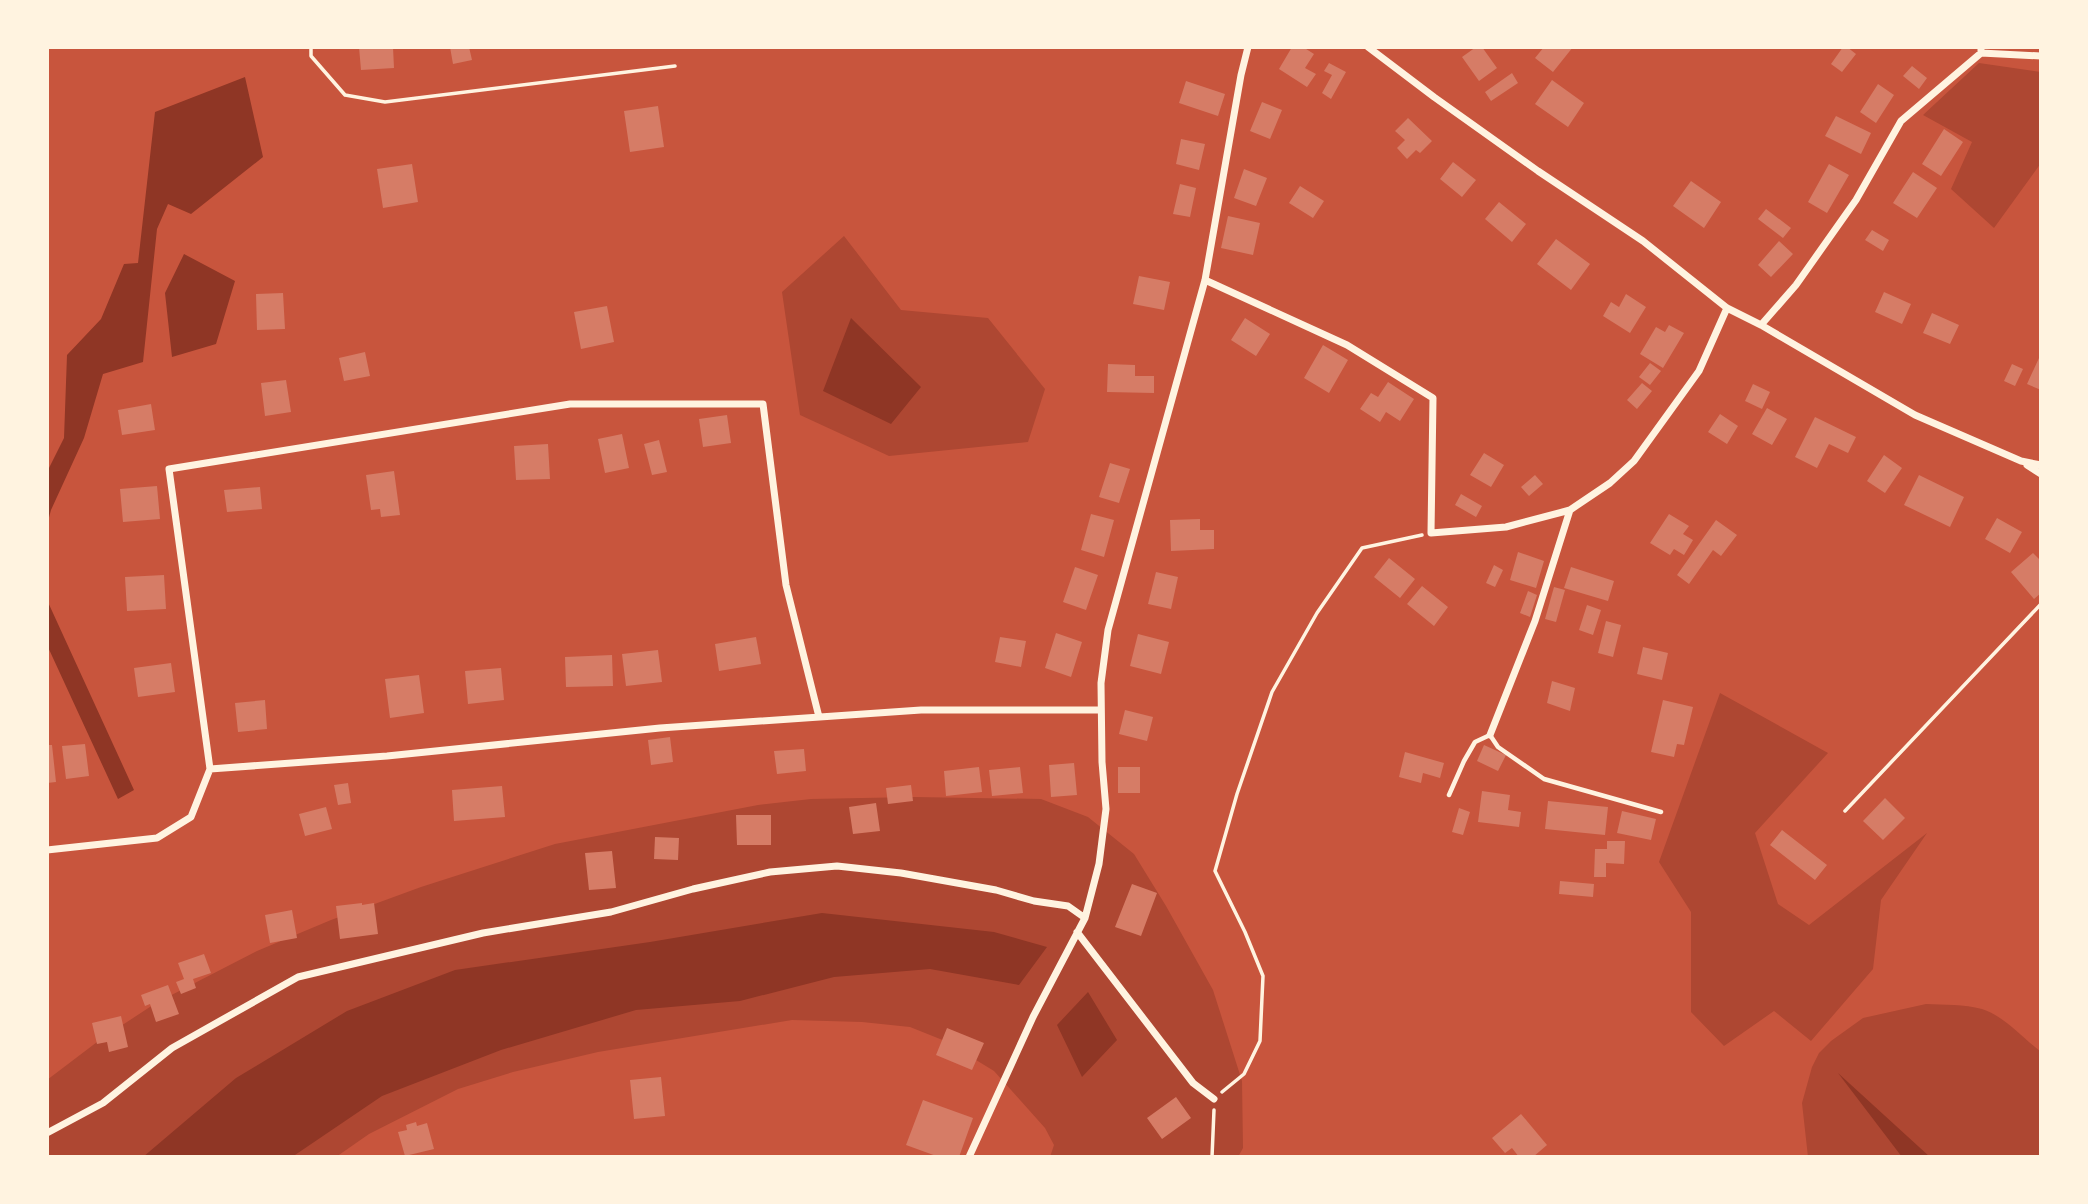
<svg xmlns="http://www.w3.org/2000/svg" width="2088" height="1204" viewBox="0 0 2088 1204" font-family="Commissioner,sans-serif">
	<style>
		.green { fill: #ae4732 }
		.water { fill: #8f3625 }
		.building { fill: #d67c66 }
		.lines { fill: none; stroke-linecap: round; stroke-linejoin: round }
		.path { stroke: #fff3e0; stroke-width: 3.5 }
		.service { stroke: #fff3e0; stroke-width: 4.5 }
		.minor { stroke: #fff3e0; stroke-width: 7 }
	</style>
	<rect width="100%" height="100%" fill="#c8553d"/>
	<path class="green" d="M1979 63 2041 72V163L1994 228 1951 189 1972 142 1923 115Z
		M844 236 901 310 988 318 1045 389 1028 442 889 456 800 415 782 292Z
		M1720 693 1828 753 1755 833 1778 904 1809 925 1927 833 1881 900 1873 969 1811 1041 1774 1011 1724 1046 1691 1012V912L1659 862Z
		M914 797 1041 799 1088 817 1134 854 1166 906 1213 990 1242 1081 1243 1148 1238 1157H1050L1054 1145 1045 1128 994 1071 945 1041 910 1027 862 1022 792 1020 598 1052 513 1072 458 1089 369 1134 336 1157H47V1080L101 1039 156 1003 257 951 331 920 421 887 555 844 758 805 811 799Z
		M1926 1004C1944 1005 1964 1004 1982 1009 2004 1016 2023 1038 2041 1052V1157H1808L1802 1103 1812 1067 1819 1053 1831 1041 1863 1018Z"/>
	<path class="water" d="M245 77 263 157 191 214 168 204 157 229 143 362 103 374 84 438 51 510 47 525V472L64 438 67 355 101 319 124 264 138 263 155 112Z
		M184 254 235 281 216 344 172 357 165 293Z
		M851 318 921 387 891 424 823 391Z
		M47 600 134 790 118 799 47 645Z
		M822 913 994 932 1047 947 1019 985 930 969 834 977 740 1001 636 1010 501 1050 382 1096 292 1157H143L236 1078 347 1011 455 970 650 942Z
		M1088 992 1117 1040 1082 1077 1057 1025Z
		M1838 1073 1930 1157H1902Z"/>
	<path class="building" d="M359 47H393L394 68 361 70Z
		M450 47H469L472 60 453 64Z
		M1292 47H1303L1314 54 1305 68 1316 74 1307 87 1279 69Z
		M1476 47H1482L1497 68 1479 81 1462 57Z
		M1544 47H1573L1553 72 1535 58Z
		M1843 47H1847L1856 54 1842 72 1831 64Z
		M1329 63 1346 72 1331 99 1322 93 1332 75 1324 71Z
		M1912 66 1927 78 1919 89 1903 76Z
		M1512 73 1518 83 1491 101 1485 92Z
		M1552 80 1584 103 1568 127 1535 104Z
		M1186 81 1225 94 1218 116 1179 103Z
		M1878 84 1894 95 1876 123 1860 112Z
		M1262 102 1282 110 1270 139 1250 131Z
		M658 106 664 147 630 152 624 111Z
		M1836 116 1871 133 1861 154 1825 136Z
		M1408 118 1432 141 1420 153 1416 150 1407 159 1397 148 1405 140 1395 131Z
		M1944 129 1963 142 1941 176 1922 164Z
		M1181 139 1205 144 1199 170 1176 164Z
		M1453 162 1476 180 1462 197 1440 179Z
		M412 164 418 202 383 208 377 169Z
		M1829 164 1849 175 1827 213 1808 202Z
		M1244 169 1267 178 1256 206 1234 198Z
		M1913 172 1937 188 1917 218 1893 203Z
		M1691 181 1721 202 1704 228 1673 206Z
		M1180 184 1196 188 1190 217 1173 214Z
		M1300 186 1324 201 1313 218 1289 203Z
		M1499 202 1526 224 1512 242 1485 219Z
		M1766 209 1791 228 1783 238 1758 219Z
		M1228 216 1260 223 1253 255 1221 248Z
		M1872 230 1889 240 1883 251 1865 240Z
		M1556 239 1590 264 1571 290 1537 264Z
		M1779 241 1793 254 1771 277 1758 265Z
		M1139 276 1170 282 1164 310 1133 304Z
		M1884 292 1911 304 1902 324 1875 312Z
		M283 293 285 329 257 330 256 294Z
		M1626 294 1646 307 1630 333 1603 316 1611 302 1619 307Z
		M607 306 614 342 581 349 574 312Z
		M1932 313 1959 325 1950 344 1923 333Z
		M1245 318 1270 334 1256 356 1231 340Z
		M1669 325 1684 333 1663 368 1640 354 1656 327 1665 332Z
		M1323 345 1348 360 1329 393 1304 378Z
		M365 352 370 376 344 381 339 358Z
		M2039 358 2041 359V390L2027 384Z
		M1650 363 1661 371 1650 385 1639 377Z
		M1108 364 1135 365V376H1154V393L1107 392Z
		M2012 364 2023 369 2015 386 2004 381Z
		M286 380 291 412 265 416 261 383Z
		M1388 382 1414 399 1400 421 1386 412 1380 422 1360 409 1371 393 1378 397Z
		M1642 383 1652 391 1637 409 1627 400Z
		M1753 384 1770 392 1762 409 1745 401Z
		M151 404 155 430 122 435 118 410Z
		M1767 408 1787 419 1772 445 1752 434Z
		M1720 414 1738 426 1727 444 1708 432Z
		M727 415 731 443 703 447 699 419Z
		M1815 417 1856 437 1848 453 1829 444 1817 468 1795 457Z
		M622 434 629 468 605 473 598 439Z
		M659 440 667 472 652 475 644 444Z
		M548 444 550 479 516 480 514 446Z
		M1484 453 1504 465 1491 487 1470 475Z
		M1884 455 1902 468 1885 493 1867 481Z
		M1110 463 1130 469 1119 503 1099 497Z
		M394 471 400 515 381 517 380 509 371 510 366 475Z
		M1535 475 1543 484 1529 496 1521 487Z
		M1919 475 1964 497 1950 527 1904 505Z
		M157 486 160 519 123 522 120 489Z
		M260 487 262 509 227 512 224 490Z
		M1461 494 1482 506 1476 517 1455 505Z
		M1091 514 1114 520 1104 557 1081 550Z
		M1669 514 1689 526 1683 534 1693 540 1684 555 1674 549 1670 555 1650 543Z
		M1997 518 2022 532 2010 553 1985 539Z
		M1200 519V530H1214V549L1171 551 1170 520Z
		M1716 520 1737 535 1721 556 1713 550 1689 584 1677 575Z
		M1518 552 1544 561 1536 588 1510 580Z
		M2033 553 2041 561V593L2034 599 2011 572Z
		M1389 558 1415 579 1400 598 1374 577Z
		M1494 565 1503 570 1495 587 1486 583Z
		M1075 567 1098 575 1086 610 1063 602Z
		M1571 567 1614 581 1608 601 1564 588Z
		M1156 572 1178 577 1171 609 1148 604Z
		M164 575 166 609 127 611 125 577Z
		M1422 586 1448 607 1434 626 1407 604Z
		M1554 587 1565 590 1556 622 1545 619Z
		M1528 591 1537 595 1530 617 1520 613Z
		M1587 605 1601 610 1593 635 1579 630Z
		M1606 621 1621 625 1613 657 1598 653Z
		M1056 633 1082 642 1071 677 1045 668Z
		M1138 634 1169 642 1161 674 1130 666Z
		M756 637 761 664 719 671 715 644Z
		M1000 637 1026 641 1021 667 995 662Z
		M1643 647 1668 653 1662 680 1637 674Z
		M658 650 662 682 626 686 622 654Z
		M612 655 613 686 566 687 565 657Z
		M171 663 175 692 138 697 134 668Z
		M501 668 504 700 468 704 465 671Z
		M419 675 424 713 390 718 385 679Z
		M1552 681 1575 688 1570 711 1547 703Z
		M265 700 267 729 238 732 235 703Z
		M1663 700 1693 707 1684 745 1677 744 1674 757 1651 752Z
		M1125 710 1153 717 1147 741 1119 734Z
		M670 737 673 762 651 765 648 740Z
		M85 744 89 776 66 779 62 746Z
		M47 745H52L56 782 47 783Z
		M1484 745 1506 755 1498 771 1477 761Z
		M804 749 806 771 777 774 774 751Z
		M1405 752 1444 763 1440 778 1423 773 1421 783 1399 777Z
		M1074 763 1077 795 1051 797 1049 765Z
		M979 767 982 792 946 796 944 771Z
		M1020 767 1023 793 992 796 989 770Z
		M1118 767H1140V793H1118Z
		M348 783 351 803 338 805 334 785Z
		M911 785 913 801 888 804 886 788Z
		M502 786 505 817 454 821 452 790Z
		M1482 791 1510 795 1508 810 1521 812 1519 827 1478 822Z
		M1885 798 1905 818 1883 840 1863 821Z
		M1548 801 1608 807 1605 835 1545 829Z
		M876 803 880 831 853 834 849 807Z
		M326 807 332 829 305 836 299 814Z
		M1459 808 1470 812 1463 835 1452 832Z
		M1622 811 1656 819 1651 840 1617 833Z
		M736 815H771V845H737Z
		M1782 830 1827 865 1815 880 1770 845Z
		M655 837 679 838 678 860 654 859Z
		M1607 841H1625L1624 864 1606 863V877H1594L1595 849H1607Z
		M612 851 616 888 589 890 585 853Z
		M1560 881 1594 884 1593 897 1559 894Z
		M1132 884 1157 893 1141 936 1115 927Z
		M362 903V905L374 903 378 934 340 939 336 906Z
		M292 910 297 938 270 943 265 915Z
		M204 954 211 973 193 979 196 988 181 994 176 982 184 979 178 963Z
		M168 985 179 1014 156 1022 150 1004 145 1006 141 995Z
		M121 1016 128 1047 109 1052 107 1042 97 1044 92 1023Z
		M947 1028 984 1043 972 1070 936 1055Z
		M661 1077 665 1116 634 1119 630 1080Z
		M1176 1097 1191 1118 1162 1139 1147 1118Z
		M923 1100 973 1118 959 1157H939L906 1145Z
		M1521 1114 1547 1145 1533 1157H1519L1512 1148 1505 1153 1492 1138Z
		M416 1122 417 1126 427 1123 434 1149 405 1156 398 1132 407 1130 406 1125Z"/>
	<g class="lines">
		<path class="path" d="M311 47V56L345 95 385 102 675 66
			M1845 811 2041 604
			M1222 1092 1244 1074 1260 1041 1263 976 1245 932 1215 871 1237 794 1272 692 1317 613 1362 548 1422 535
			M1212 1157 1214 1110"/>
		<path class="service" d="M1449 795 1464 761 1475 742 1490 735 1498 747 1544 779 1661 812"/>
		<path class="minor" d="M1368 47 1434 97 1538 171 1643 241 1727 308 1761 325 1915 415 2021 461 2041 465
			M1981 47V53L2041 56
			M1205 280 1347 345 1433 398 1431 533 1506 527 1570 510 1610 483 1634 461 1699 371 1727 308
			M1761 325 1796 285 1856 200 1901 121 1981 53
			M2027 465 2041 474
			M1490 735 1535 621 1570 510
			M210 769 387 756 660 728 921 710H1101
			M47 850 157 838 191 817 210 769 169 469 570 404H763L786 585 819 717
			M1077 932 1193 1083 1214 1099
			M47 1133 103 1103 172 1048 298 977 483 933 611 912 693 889 770 872 837 866 901 873 996 890 1034 901 1068 906 1085 918
			M969 1157 1033 1017 1085 918 1099 864 1106 809 1102 762 1101 683 1108 630 1205 280 1241 75 1248 47"/>
	</g>
	<rect width="2088" height="1204" fill="none" stroke="#fff3e0" stroke-width="98"/>
</svg>
